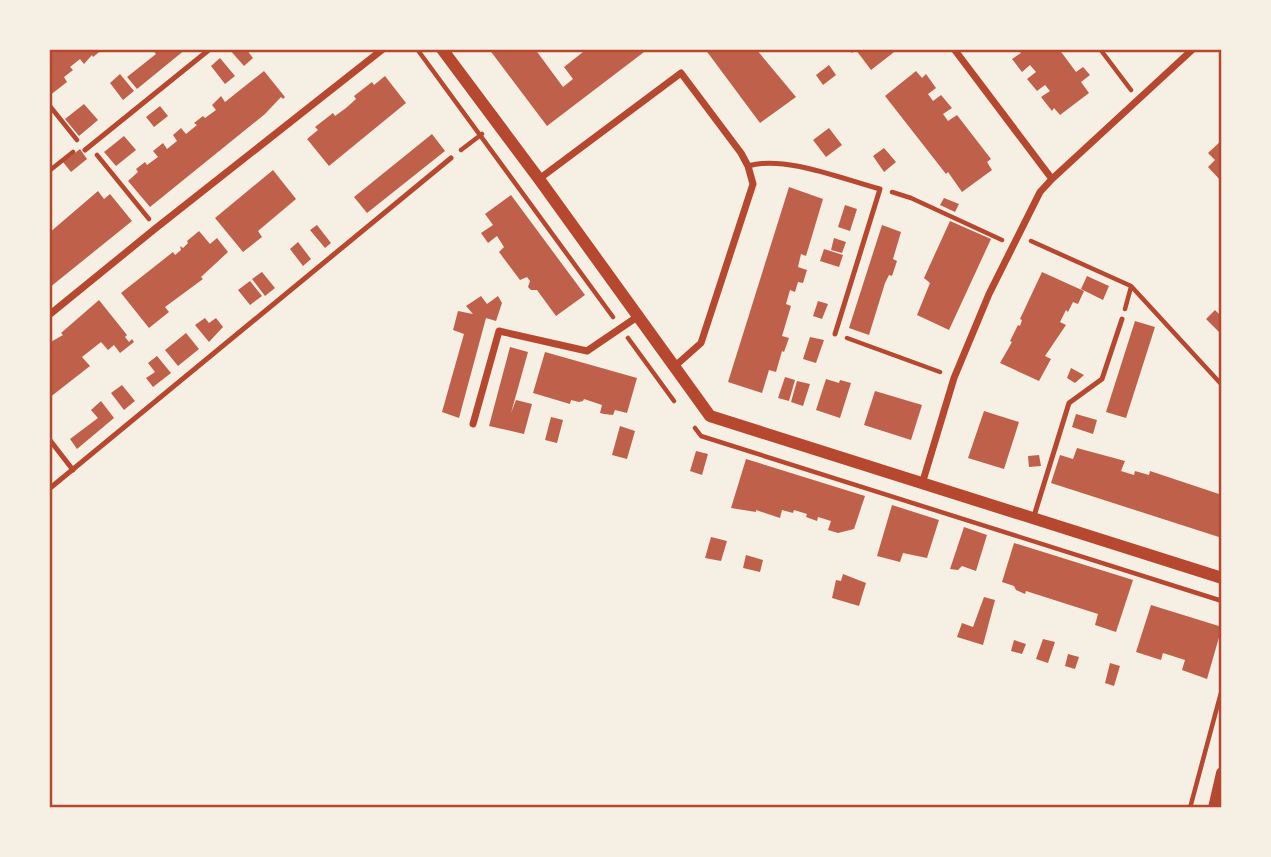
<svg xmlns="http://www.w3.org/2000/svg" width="1271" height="857" viewBox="0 0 1271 857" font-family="Quicksand,sans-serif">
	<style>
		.building { fill: #bf614a }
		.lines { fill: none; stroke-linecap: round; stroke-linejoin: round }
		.path { stroke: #b5482f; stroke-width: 4.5 }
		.service { stroke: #b5482f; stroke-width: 5 }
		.minor { stroke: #b5482f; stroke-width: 7 }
		.tertiary { stroke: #b5482f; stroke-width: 12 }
		.neatline { fill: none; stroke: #b5482f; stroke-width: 2.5 }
	</style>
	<rect width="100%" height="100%" fill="#f6efe4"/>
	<path class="building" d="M49 49H103L93 57 92 55 84 64 80 59 70 67 73 70 64 77 67 82 49 96Z
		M152 49H186L137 89 127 77 156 54Z
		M229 49H246L253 58 244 66Z
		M489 49H535L563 87 573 79 564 67 583 52 584 49H648L547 126Z
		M705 49H756L796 97 760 123Z
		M849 49H898L871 70 856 50 852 53Z
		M1018 49H1059L1076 72 1083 67 1090 75 1081 82 1089 93 1060 115 1054 108 1052 111 1041 97 1050 91 1045 85 1037 91 1027 79 1036 72 1030 65 1022 72 1012 59 1021 53Z
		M220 58 235 76 225 84 211 66Z
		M829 65 836 75 823 85 816 75Z
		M264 71 285 97 283 99 281 97 265 114 150 207 128 181 138 172 136 169 145 162 147 165 158 157 153 151 163 143 167 149 177 141 173 135 181 128 186 134 197 125 194 123 203 116 205 118 216 110 212 105 221 96 225 102Z
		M916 71 922 78 926 74 936 88 928 94 933 101 941 95 952 108 943 114 948 121 957 115 991 159 987 162 992 170 962 192 948 172 946 174 885 96Z
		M120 74 134 91 123 100 110 83Z
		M385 76 406 103 329 166 307 139 318 130 315 127 333 113 335 116 346 108 356 99 354 96 372 82 374 85Z
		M84 104 98 120 79 136 65 119Z
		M160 106 168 116 154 127 146 117Z
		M829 128 842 145 826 157 813 140Z
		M432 134 445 151 367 213 354 197Z
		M124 136 136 150 116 166 104 152Z
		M1222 140V182L1208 167 1215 160 1208 153Z
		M884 148 896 162 884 172 873 156Z
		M80 149 87 159 71 172 63 162Z
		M273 170 296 199 258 231 262 237 243 252 215 218Z
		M789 187 823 199 806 256 801 254 798 267 807 270 803 283 798 282 795 292 790 290 786 304 791 306 782 336 789 338 784 352 782 351 776 372 769 370 762 393 728 382Z
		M98 191 104 199 110 194 132 221 49 288V233Z
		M511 195 585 295 556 316 537 290H531L528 287 530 281 527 277 520 280 499 252 504 247 497 236 488 243 481 233 493 225 485 214Z
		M944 198 959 204 955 212 940 205Z
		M845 205 857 209 850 231 838 227Z
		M950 221 991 239 949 330 917 315 930 283 924 278Z
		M317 225 331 243 325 248 310 230Z
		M882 225 901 232 893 259 897 261 892 276 889 275 885 283 869 335 849 328Z
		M199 231 210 244 217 238 228 252 201 277 203 279 165 307 169 312 149 328 121 293 173 252 175 255 181 250 180 246 183 248 188 243 187 241Z
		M834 238 846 242 842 253 831 250Z
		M298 242 311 259 303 266 290 249Z
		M824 249 843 255 839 267 820 261Z
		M262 272 275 288 265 296 252 279Z
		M1042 272 1084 291 1078 304 1073 302 1068 312 1066 310 1060 322 1066 325 1045 356 1051 359 1039 381 1000 363 1012 342 1010 341 1018 325 1020 326 1022 320 1020 319Z
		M1087 276 1109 286 1103 300 1081 289Z
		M250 281 262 296 250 305 238 290Z
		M481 296 487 304 498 296 502 303 496 321 486 318 459 418 442 412 464 334 453 330 458 311 473 314 466 306Z
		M99 300 127 335 125 337 129 342 132 339 134 342 120 353 114 345 108 350 101 342 82 357 90 366 49 398V343L63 335 61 333Z
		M818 301 828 304 822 319 813 316Z
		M1215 310 1222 317V335L1206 319Z
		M205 318 209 323 216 318 223 327 209 342 195 325Z
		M1135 321 1155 327 1126 418 1106 412Z
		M186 333 199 349 178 366 165 350Z
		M810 337 824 340 816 363 803 359Z
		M510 347 528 352 511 413 516 400 532 404 524 434 489 426Z
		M545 352 637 378 627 413 615 410 613 415 604 414 600 413 602 405 584 399 583 401 579 402 571 400 570 404 533 393Z
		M157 356 171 373 153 387 146 378 155 372 148 363Z
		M1071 368 1084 375 1075 383 1067 378Z
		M785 377 795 380 789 401 778 398Z
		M826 379 839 383 840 380 851 383 840 418 816 410Z
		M797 381 810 384 803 406 791 402Z
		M122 385 135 401 124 410 111 393Z
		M875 391 922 405 911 440 864 425Z
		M101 401 114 418 77 449 70 439 98 418 91 410Z
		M984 411 1019 422 1004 469 968 458Z
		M1076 414 1097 420 1093 434 1072 427Z
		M551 417 563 420 557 443 545 440Z
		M620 426 635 431 627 459 612 455Z
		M1077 448 1125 461 1121 471 1134 475 1135 471 1149 475 1150 471 1222 495V538L1051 483 1060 455 1073 459Z
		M696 451 708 454 702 475 690 471Z
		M1039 455 1041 466 1029 467 1028 456Z
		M746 459 865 496 854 529 838 533 828 530 831 521 818 517 817 521 806 517 807 514 794 510 793 513 782 510 780 518 756 510V512L731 508Z
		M892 505 939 520 927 558 903 553 900 562 877 556Z
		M964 527 987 535 976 571 962 566 958 570 950 569Z
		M711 537 727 541 721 561 705 558Z
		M1014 543 1133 580 1116 632 1095 625 1098 614 1026 591 1025 594 1016 590 1014 586 1002 582Z
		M746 555 763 560 760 572 743 568Z
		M843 574 866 583 859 606 832 598 836 580 841 581Z
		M984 597 995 600 983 645 957 637 962 623 973 627Z
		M1151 605 1222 627 1207 679 1182 670 1185 660 1163 653 1161 660 1136 652Z
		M1043 639 1055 642 1048 663 1036 659Z
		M1014 640 1026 644 1022 654 1011 651Z
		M1068 654 1079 657 1075 669 1065 666Z
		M1110 663 1120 666 1114 686 1105 683Z"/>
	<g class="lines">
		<path class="path" d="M417 49 613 317
			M1100 49 1131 90
			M49 105 77 140
			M461 150 482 134
			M97 155 149 219
			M49 171 73 152
			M892 192 911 198 1002 240
			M1031 241 1131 286 1222 385
			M1125 309 1131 287
			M628 338 674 401
			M847 338 940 372
			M695 428 701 436 1222 601
			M1190 808 1222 689"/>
		<path class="service" d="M85 150 210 49
			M748 166C785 155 842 179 880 189L835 334
			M49 439 73 470
			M49 489 451 158
			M1034 516 1069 403 1102 379 1122 319"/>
		<path class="minor" d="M954 49 1052 179
			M539 179 681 73 741 153 748 166 753 184 701 343 674 367
			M49 315 156 228 383 49
			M473 424 499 331 587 351 637 317
			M922 484 954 378 989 294 1040 192 1052 179 1193 49"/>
		<path class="tertiary" d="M442 49 539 179 710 416 1222 578
			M1214 808 1222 773"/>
	</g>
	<rect width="1271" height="857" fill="none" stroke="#f6efe4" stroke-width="102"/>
	<rect x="51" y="51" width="1169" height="755" class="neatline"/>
</svg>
